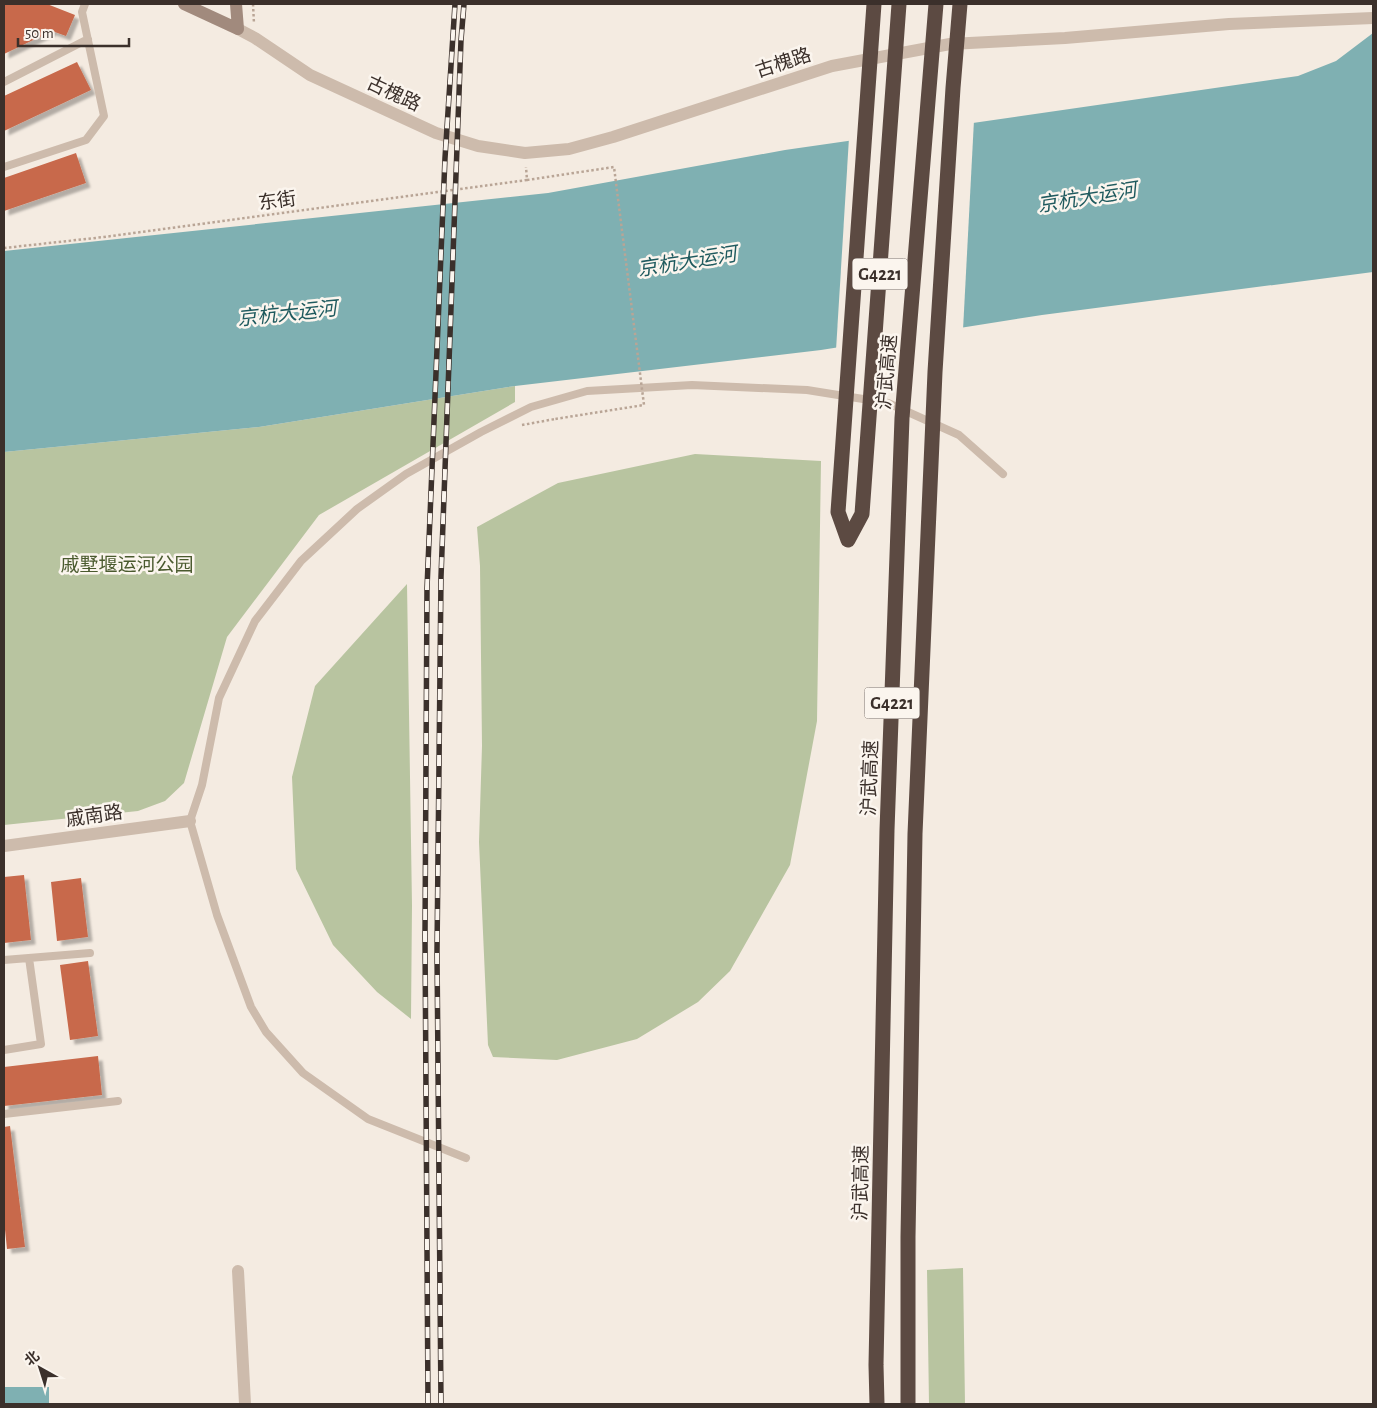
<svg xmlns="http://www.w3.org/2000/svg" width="1377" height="1408" font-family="'Alegreya Sans','Noto Sans SC',sans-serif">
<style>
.green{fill:#b8c4a0}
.water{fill:#7fb0b2}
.pier{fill:#f4ebe1}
.building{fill:#c8694b;filter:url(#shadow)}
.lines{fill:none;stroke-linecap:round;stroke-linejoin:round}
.path{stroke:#b9a596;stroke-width:2.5;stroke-dasharray:2.5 2.5;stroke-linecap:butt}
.service{stroke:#cdbbac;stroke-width:8}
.minor{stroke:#cdbbac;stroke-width:12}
.tertiary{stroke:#cdbbac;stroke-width:12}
.secondary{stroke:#a18a7d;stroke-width:12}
.rail-casing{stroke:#3b302b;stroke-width:5.5}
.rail{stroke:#fbf5ee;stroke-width:4;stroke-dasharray:11;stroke-linecap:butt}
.path-bridge{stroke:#b9a596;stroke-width:2.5;stroke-dasharray:2.5 2.5;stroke-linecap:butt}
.motorway-bridge{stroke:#5c4a42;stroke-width:15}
.labels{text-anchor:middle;stroke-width:5;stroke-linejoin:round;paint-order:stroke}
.shield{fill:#fbf5ee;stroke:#756b66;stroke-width:1}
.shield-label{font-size:18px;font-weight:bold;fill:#3b302b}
.street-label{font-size:19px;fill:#3b302b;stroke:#fbf5ee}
.park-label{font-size:19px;fill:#4a5a2e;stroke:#fbf5ee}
.water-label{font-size:20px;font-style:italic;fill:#1f5a5e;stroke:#fbf5ee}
</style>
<defs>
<filter id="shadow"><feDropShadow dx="4.5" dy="4.5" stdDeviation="1" flood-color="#0004"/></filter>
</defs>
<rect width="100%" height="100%" fill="#f4ebe1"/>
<!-- green -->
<path class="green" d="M515 386V402L319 515 227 637 184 783 165 801 138 811 4 825V452L259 427Z
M695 454 821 461 817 721 790 865 730 971 698 1002 637 1039 557 1060 493 1057 488 1045 479 842 482 746 480 566 477 527 558 483Z
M407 584 412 905 411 1019 377 992 333 945 296 869 292 777 315 686Z
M963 1268 965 1404H929L927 1270Z"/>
<!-- water -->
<path class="water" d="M1373 33V272L1042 315 821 350 515 386 259 427 4 452V251L548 193 785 150 1298 76 1336 61Z
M4 1387H49V1404H4Z"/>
<!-- pier -->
<path class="pier" d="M974 120 963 330 836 350 849 138Z"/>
<!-- building -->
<path class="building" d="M4 4H47L75 15 66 36 52 31 4 54Z
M77 62 91 90 4 131V96Z
M76 153 86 183 4 211V178Z
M24 875 31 940 4 943V877Z
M81 878 88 937 57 941 51 882Z
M88 961 98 1036 70 1040 60 965Z
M98 1056 102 1095 4 1106V1067Z
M10 1126 25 1247 7 1249 4 1220V1127Z"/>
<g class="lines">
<!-- path -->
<path class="path" d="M253 4 254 24
M4 248 104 237 527 180 526 167
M522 425 555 419"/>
<!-- service -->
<path class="service" d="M4 82 88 39
M4 167 86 140 104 116 82 12 85 4
M4 960 90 953
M4 1050 41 1044 29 958
M4 1114 118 1101
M466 1158 368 1119 303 1073 266 1032 251 1007 217 915 190 821 202 785 219 698 255 621 301 561 357 509 406 474 481 432 531 407 587 391 692 385 807 390 888 403 959 435 1003 474"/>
<!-- minor -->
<path class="minor" d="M4 846 190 821
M238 1271 245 1404"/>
<!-- tertiary -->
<path class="tertiary" d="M238 29 255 38 310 75 436 133 478 146 525 153 569 149 613 137 832 66 950 44 1065 38 1229 24 1373 18"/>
<!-- secondary -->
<path class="secondary" d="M184 4 238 29 236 4"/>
<defs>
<path id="rail" d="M428 1404 425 936 427 588 445 158 455 4
M441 1404 437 952 441 577 461 40 464 4"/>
</defs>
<!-- rail casing -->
<use href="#rail" class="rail-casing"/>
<!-- rail -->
<use href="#rail" class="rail"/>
<!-- path-bridge -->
<path class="path-bridge" d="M527 180 614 167 644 405 555 419"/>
<!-- motorway-bridge -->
<path class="motorway-bridge" d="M848 540 862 514 899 4
M848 540 838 512 874 4
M877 1404 876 1365 887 830 902 418 936 4
M908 1404V1237L915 834 935 372 953 88 960 4"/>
</g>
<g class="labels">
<!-- shield labels -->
<g class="shield">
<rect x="852.5" y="258.5" width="55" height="31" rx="4"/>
<rect x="864.5" y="687.5" width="55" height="31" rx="4"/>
</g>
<g class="shield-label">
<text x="880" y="280">G4221</text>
<text x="892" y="709">G4221</text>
</g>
<!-- street labels -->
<g class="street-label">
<text transform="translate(783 62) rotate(-18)" y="7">古槐路</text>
<text transform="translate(394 93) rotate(25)" y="7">古槐路</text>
<text transform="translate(277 200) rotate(-8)" y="7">东街</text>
<text transform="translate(886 372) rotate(-85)" y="7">沪武高速</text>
<text transform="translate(869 778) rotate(-88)" y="7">沪武高速</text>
<text transform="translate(94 815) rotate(-8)" y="7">戚南路</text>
<text transform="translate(860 1183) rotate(-89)" y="7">沪武高速</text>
</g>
<!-- park labels -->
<g class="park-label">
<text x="127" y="571">戚墅堰运河公园</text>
</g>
<!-- water labels -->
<g class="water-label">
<text transform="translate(1087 197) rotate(-9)" y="7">京杭大运河</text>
<text transform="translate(687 261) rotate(-9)" y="7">京杭大运河</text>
<text transform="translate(287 313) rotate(-6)" y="7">京杭大运河</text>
</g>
</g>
<!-- border -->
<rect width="1377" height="1408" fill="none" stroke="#3b302b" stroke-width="10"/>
<!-- north arrow -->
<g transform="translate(40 1368) rotate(321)" stroke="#fbf5ee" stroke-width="4" paint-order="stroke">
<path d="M0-4L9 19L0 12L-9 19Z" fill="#3b302b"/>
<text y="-8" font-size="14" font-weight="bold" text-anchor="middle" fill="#3b302b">北</text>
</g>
<!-- scale -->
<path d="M18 38v8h111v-8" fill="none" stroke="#3b302b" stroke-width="2.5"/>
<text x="25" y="38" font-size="15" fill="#3b302b" stroke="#fbf5ee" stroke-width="4" paint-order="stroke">50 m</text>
</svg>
